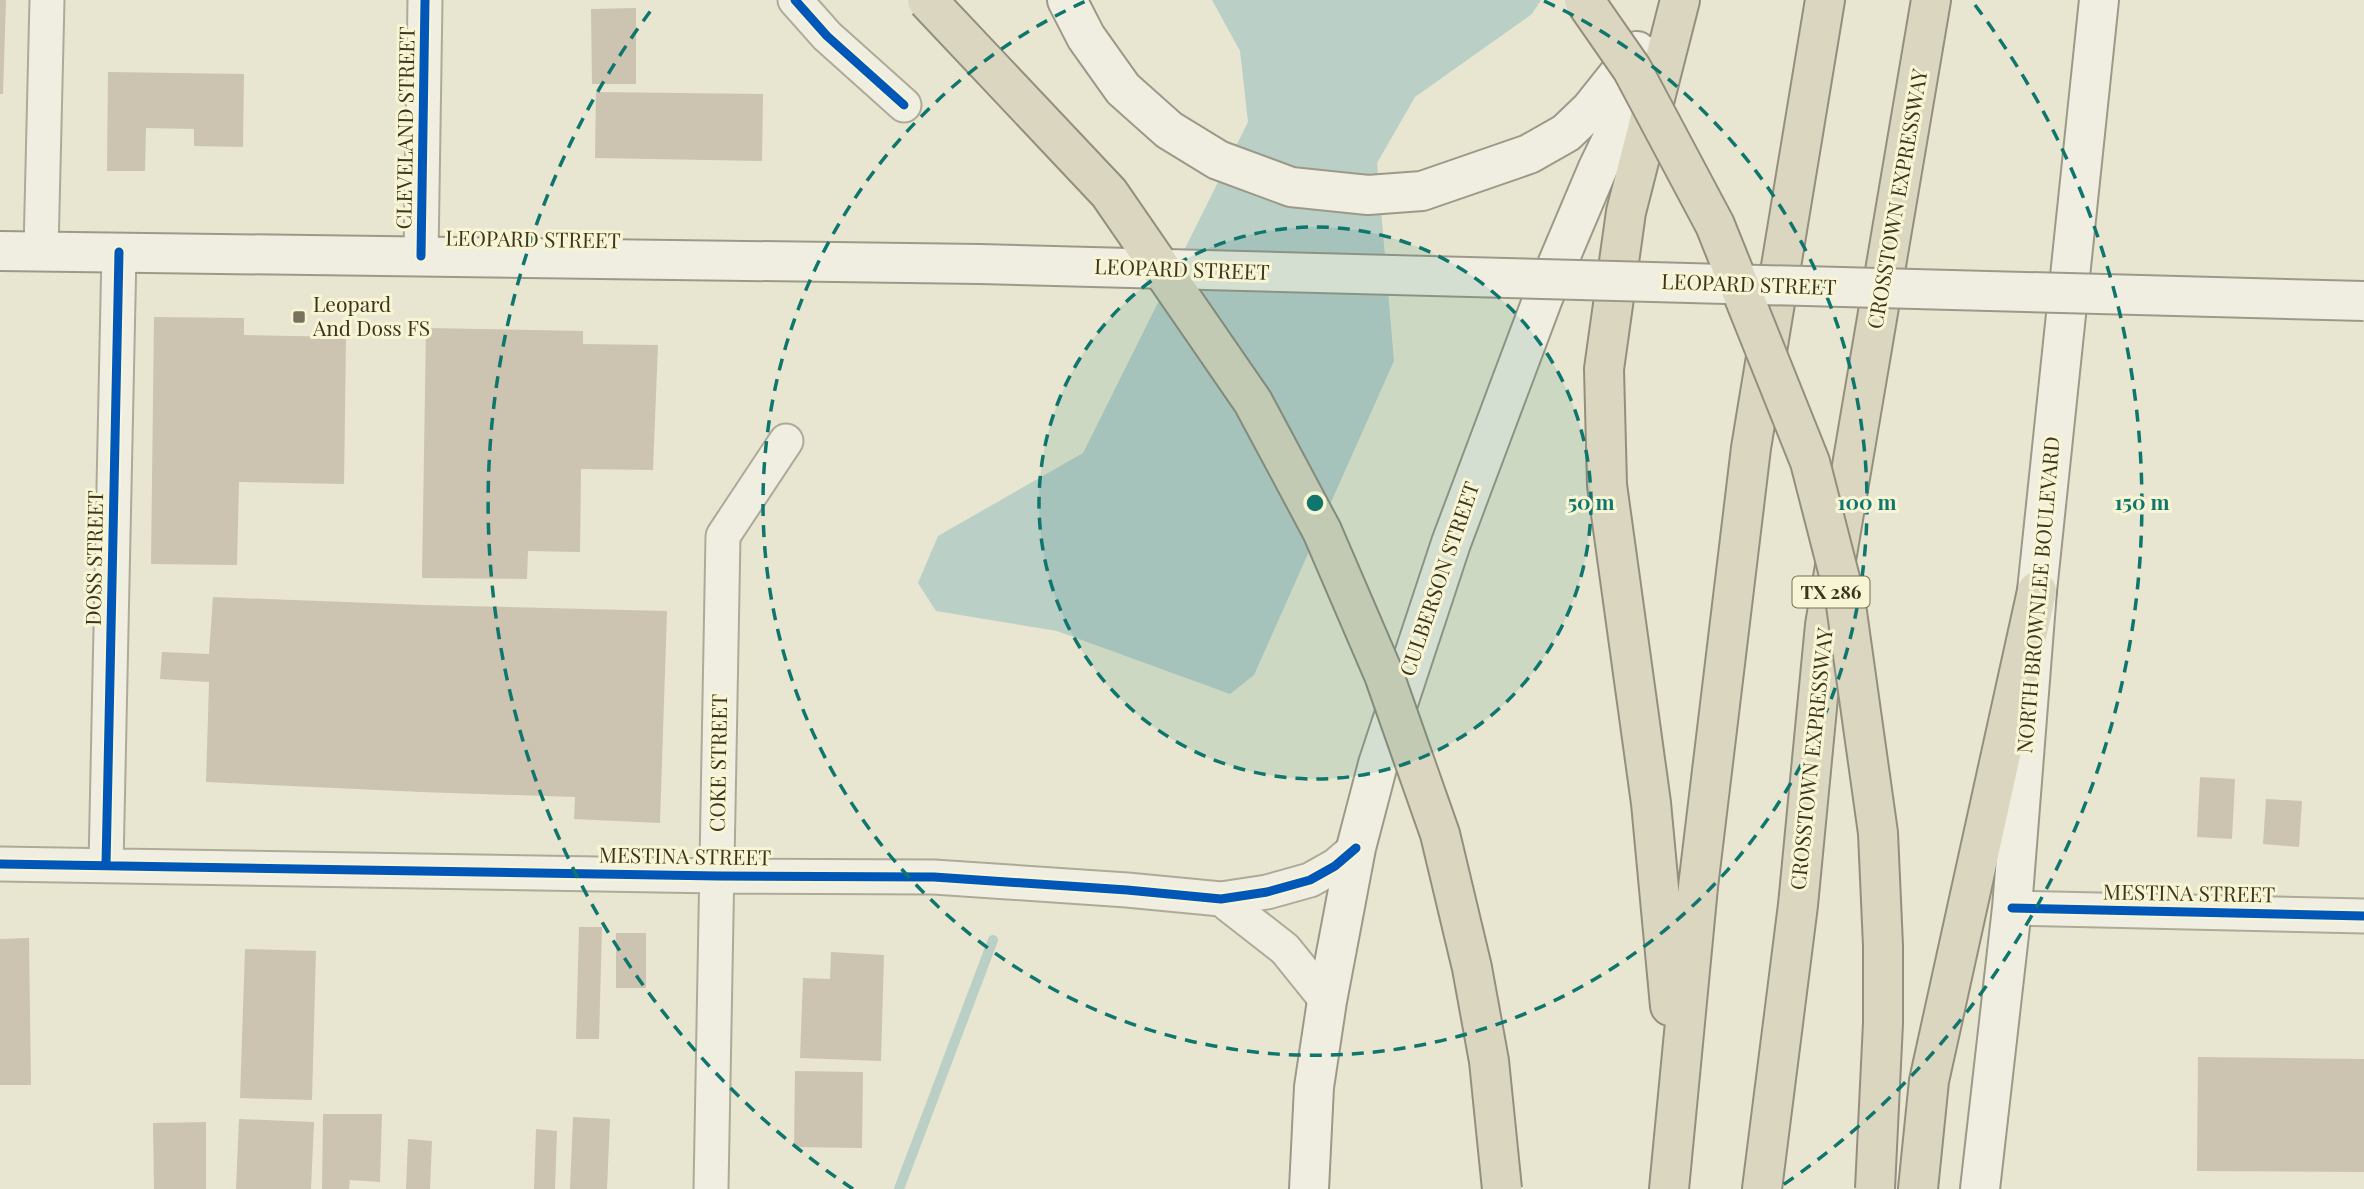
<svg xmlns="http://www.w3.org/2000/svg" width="2364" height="1189" font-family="'Playfair Display',serif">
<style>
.water{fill:#bacfc6}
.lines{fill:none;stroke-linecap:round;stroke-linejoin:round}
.stream{stroke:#bacfc6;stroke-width:10}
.building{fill:#ccc4b0}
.street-casing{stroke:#adaa98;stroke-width:37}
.secondary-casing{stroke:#9d9988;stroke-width:42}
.highway-casing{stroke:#938f7f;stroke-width:42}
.street{stroke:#efeee1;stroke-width:33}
.secondary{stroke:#efeee1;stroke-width:38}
.highway{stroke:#dbd6bf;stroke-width:38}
.secondary-bridge-casing{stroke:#9d9988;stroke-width:42;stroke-linecap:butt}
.highway-bridge-casing{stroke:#938f7f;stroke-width:42;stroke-linecap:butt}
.secondary-bridge{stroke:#efeee1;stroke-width:38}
.highway-bridge{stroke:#dbd6bf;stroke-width:38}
.cycleway-casing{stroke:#f8f5d5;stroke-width:13}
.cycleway{stroke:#0057b8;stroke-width:9}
.ring{fill:none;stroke:#0f766e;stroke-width:3.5;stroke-dasharray:12 9}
.poi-dot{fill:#79725c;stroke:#f8f5d5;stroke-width:2.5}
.labels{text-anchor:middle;stroke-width:6;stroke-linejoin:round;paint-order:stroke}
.shield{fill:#f8f5d5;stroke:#756e55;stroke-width:2}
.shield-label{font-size:19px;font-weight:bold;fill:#3d341e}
.street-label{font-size:21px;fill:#3d341e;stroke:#f8f5d5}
.poi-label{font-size:21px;fill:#3d341e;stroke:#f8f5d5;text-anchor:start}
.centre{fill:#0f766e;stroke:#f8f5d5;stroke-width:3.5}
.ring-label{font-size:21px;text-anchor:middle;font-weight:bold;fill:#0f766e;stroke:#f8f5d5;stroke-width:6;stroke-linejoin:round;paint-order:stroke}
</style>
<rect width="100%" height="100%" fill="#e8e6d0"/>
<!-- water -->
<path class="water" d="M1212 0H1541L1532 14 1415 97 1377 163 1394 361 1254 675 1230 694 1057 631 936 611 918 583 938 536 1083 453 1248 122 1240 51Z"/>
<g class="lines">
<!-- stream -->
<path class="stream" d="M899 1189 993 940"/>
</g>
<!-- building -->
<path class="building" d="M0 0H6L3 94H0Z
M636 8V84H592L591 9Z
M108 72 244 74 243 147 194 146V129L146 128 145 171H107Z
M596 92 763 94 762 161 595 158Z
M154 317 244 318V335L346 337 344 484 239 482 237 565 151 564Z
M426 328 583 331V344L658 345 653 470 581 469 580 552 528 551 527 579 422 578Z
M213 597 424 605 667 611 660 823 574 819 575 797 421 792 206 782 209 682 160 679 162 652 209 654Z
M2200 777 2235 779 2232 839 2197 837Z
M2266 799 2302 801 2299 847 2263 844Z
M579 927H602L599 1039H576Z
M616 933H646V988H616Z
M29 938 31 1085H0V939Z
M245 949 316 951 312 1100 240 1098Z
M831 952 884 955 881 1061 800 1058 803 978 830 979Z
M2198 1057 2364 1059V1172L2197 1171Z
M795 1071 863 1072 862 1148 794 1147Z
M323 1114H382L380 1182 350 1180 349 1189H322Z
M573 1117 610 1119 607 1189H570Z
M239 1119 314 1122 311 1189H236Z
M206 1122V1189H154L153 1123Z
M536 1129 557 1131 555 1189H534Z
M408 1139 432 1141 430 1189H406Z"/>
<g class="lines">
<defs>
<path id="street" d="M795 0 827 36 904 105
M41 251 47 0
M421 256 425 0
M0 864 718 876 934 877 1127 890 1221 899 1267 892 1310 880 1335 866 1356 848
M106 865 119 252
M1221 899 1285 949 1327 1001
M2012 908 2364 916
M711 1189 723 536 786 441"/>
<path id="secondary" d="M1067 0 1086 37 1123 89 1169 130 1218 160 1291 187 1368 195 1422 191 1529 154 1566 133 1590 110 1637 51
M0 251 980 264
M1309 1189 1314 1087 1327 1001 1356 848 1378 764 1451 543 1543 298 1598 168 1652 56
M1980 1189 2012 908 2037 591 2099 0"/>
<path id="highway" d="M1670 1006 1651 803 1607 485 1604 369 1626 212 1680 0
M1669 1189 1698 887 1751 448 1825 0
M1762 1189 1798 905 1825 625 1931 0
M1918 1189 1929 1081 2037 591"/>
</defs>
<!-- street casing -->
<use href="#street" class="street-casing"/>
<!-- secondary casing -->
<use href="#secondary" class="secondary-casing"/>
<!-- highway casing -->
<use href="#highway" class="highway-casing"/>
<!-- street -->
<use href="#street" class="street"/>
<!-- secondary -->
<use href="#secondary" class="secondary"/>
<!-- highway -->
<use href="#highway" class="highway"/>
<defs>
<path id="secondary-bridge" d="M980 264 2364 301"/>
<path id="highway-bridge" d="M927 0 1109 193 1253 402 1322 531 1384 675 1440 834 1472 968 1489 1061 1502 1189
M1584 0 1632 69 1715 225 1810 462 1845 598 1878 833 1883 946V1023L1875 1189"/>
</defs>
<!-- secondary-bridge casing -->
<use href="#secondary-bridge" class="secondary-bridge-casing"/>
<!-- highway-bridge casing -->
<use href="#highway-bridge" class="highway-bridge-casing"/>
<!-- secondary-bridge -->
<use href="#secondary-bridge" class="secondary-bridge"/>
<!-- highway-bridge -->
<use href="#highway-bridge" class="highway-bridge"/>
<defs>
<path id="cycleway" d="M795 0 827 36 904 105
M421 256 425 0
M0 864 718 876 934 877 1127 890 1221 899 1267 892 1310 880 1335 866 1356 848
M106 865 119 252
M2012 908 2364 916"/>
</defs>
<!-- cycleway casing -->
<use href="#cycleway" class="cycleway-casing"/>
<!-- cycleway -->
<use href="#cycleway" class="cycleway"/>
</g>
<!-- distance rings -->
<circle cx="1315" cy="503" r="276" fill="#0f766e" fill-opacity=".12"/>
<g class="ring">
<circle cx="1315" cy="503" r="276"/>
<path d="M1544 1A552 552 0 1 1 1086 1"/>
<path d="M853 1189A827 827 0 0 1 655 5M1975 5A827 827 0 0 1 1777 1189"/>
</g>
<!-- markers -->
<rect class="poi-dot" x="292" y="310" width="14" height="14" rx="3.5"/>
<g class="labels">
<!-- shield labels -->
<rect class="shield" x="1792.5" y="576.5" width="77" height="31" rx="5"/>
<g class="shield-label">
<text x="1831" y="599">TX 286</text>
</g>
<!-- street labels -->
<g class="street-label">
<text transform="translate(406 128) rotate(-89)" y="7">CLEVELAND STREET</text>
<text transform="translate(1898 199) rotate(-80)" y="7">CROSSTOWN EXPRESSWAY</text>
<text transform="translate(533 240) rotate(1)" y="7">LEOPARD STREET</text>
<text transform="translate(1182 270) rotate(2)" y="7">LEOPARD STREET</text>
<text transform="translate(1749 285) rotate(2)" y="7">LEOPARD STREET</text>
<text transform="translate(95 558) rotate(-89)" y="7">DOSS STREET</text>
<text transform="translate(1440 579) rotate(-71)" y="7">CULBERSON STREET</text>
<text transform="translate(2039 595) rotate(-85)" y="7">NORTH BROWNLEE BOULEVARD</text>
<text transform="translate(1812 759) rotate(-84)" y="7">CROSSTOWN EXPRESSWAY</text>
<text transform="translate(719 763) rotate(-89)" y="7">COKE STREET</text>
<text transform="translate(685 857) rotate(1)" y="7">MESTINA STREET</text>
<text transform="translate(2189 894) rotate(1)" y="7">MESTINA STREET</text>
</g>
<!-- poi labels -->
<g class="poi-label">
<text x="313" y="312">Leopard<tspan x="313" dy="24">And Doss FS</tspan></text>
</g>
</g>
<circle cx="1315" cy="503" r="10" class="centre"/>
<g class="ring-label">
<text x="1591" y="510">50 m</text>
<text x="1867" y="510">100 m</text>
<text x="2142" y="510">150 m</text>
</g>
</svg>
